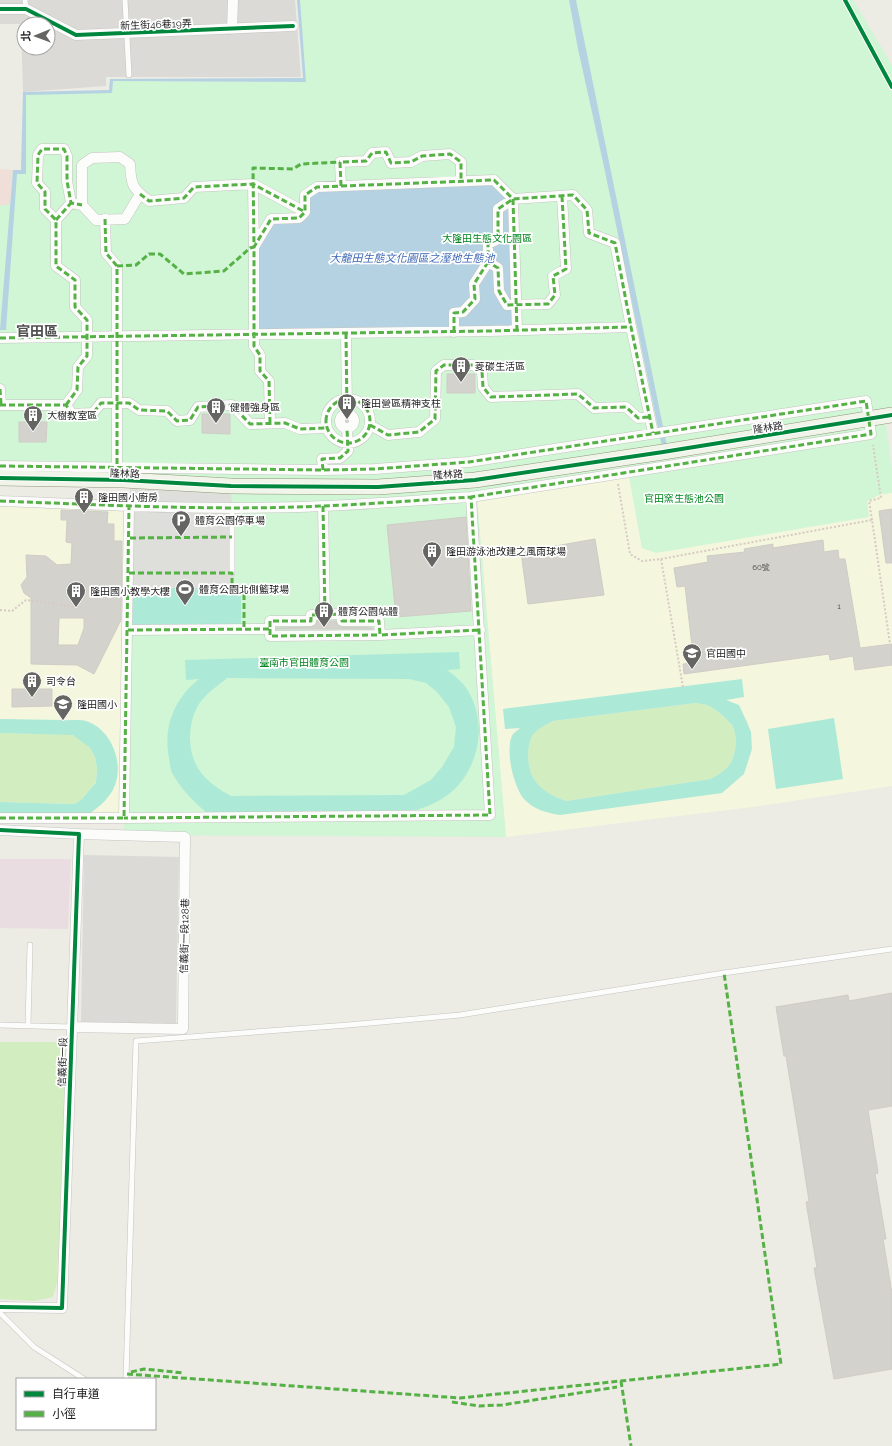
<svg xmlns="http://www.w3.org/2000/svg" width="892" height="1446" font-family="Raleway,'Noto Sans TC',sans-serif">
<style>
.residential{fill:#dbdad6;fill-rule:evenodd}
.commercial{fill:#efdfd8}
.industrial{fill:#eadde2}
.education{fill:#f4f6de}
.grass{fill:#d2edbf}
.park{fill:#d0f6d5}
.pitch{fill:#ace9d7;fill-rule:evenodd}
.parking{fill:#dededb}
.water{fill:#b5d2e3}
.building{fill:#d4d2cd;stroke:#cfccc5;fill-rule:evenodd}
.lines{fill:none;stroke-linecap:round;stroke-linejoin:round}
.lane-casing{stroke:#c4c4c1;stroke-width:6}
.street-casing{stroke:#c4c4c1;stroke-width:11}
.secondary-casing{stroke:#91967c;stroke-width:16}
.path{stroke:#d7cac4;stroke-width:2;stroke-dasharray:2 2;stroke-linecap:butt}
.lane{stroke:#fcfcfb;stroke-width:5}
.street{stroke:#fcfcfb;stroke-width:10}
.secondary{stroke:#f1f4e8;stroke-width:15}
.quiet{stroke:#55b145;stroke-width:3;stroke-dasharray:6 3;stroke-linecap:butt}
.cycleway-casing{stroke:#fff;stroke-width:6}
.cycleway{stroke:#00873e;stroke-width:4}
.labels{text-anchor:middle;stroke-width:3.5;stroke-linejoin:round;paint-order:stroke}
.number-label{font-size:8px;fill:#4c4b4a}
.street-label{font-size:10px;fill:#1d1d1d;stroke:#fff}
.park-label{font-size:10px;fill:#01851f;stroke:#fff}
.poi-label{font-size:10px;fill:#1d1d1d;stroke:#fff;text-anchor:start}
.water-label{font-size:11px;font-style:italic;fill:#4069b5;stroke:#fff}
.district-label{font-size:14px;font-weight:bold;fill:#505050;stroke:#fff}
</style>
<rect width="100%" height="100%" fill="#ecebe4"/>
<!-- residential -->
<path class="residential" d="M0 0H295L301 77H106V86L23 92 21 24H0ZM24 24H48V48H24Z
M84 855 179 857 176 1024 81 1022Z"/>
<!-- commercial -->
<path class="commercial" d="M0 169 13 170 10 205H0Z"/>
<!-- industrial -->
<path class="industrial" d="M0 859H71L68 929 0 928Z"/>
<!-- education -->
<path class="education" d="M629 476 642 548 869 516 867 501 881 494 892 493V786L753 807 506 837 477 500Z
M124 502V818H0V506Z"/>
<!-- grass -->
<path class="grass" d="M696 703C701 704 707 704 711 707 718 711 727 719 732 725 738 735 736 755 730 764 725 771 718 775 710 779L566 801C554 797 541 790 534 779 527 769 526 745 533 735 538 728 546 725 553 721Z
M0 733 73 734 90 748 95 757 97 769 96 781 82 799 75 804 0 802Z
M0 1042H67L57 1282 53 1297 34 1301 0 1299Z"/>
<!-- park -->
<path class="park" d="M300 0H853L892 65V414L885 416 892 470V493L881 494 867 501 869 517 656 553 642 548 629 476 477 500 506 837 124 835 130 485 0 479V205H10L13 170H21L23 92 112 93 113 81 306 82Z"/>
<!-- pitch -->
<path class="pitch" d="M129 588H241V624L128 625Z
M459 652 460 669 447 670C455 676 463 682 468 691 488 724 479 770 449 794 436 804 420 809 405 814L207 813C193 801 181 789 172 773 170 769 170 763 169 758 163 727 174 699 199 679L186 680 185 660ZM227 678 409 679 426 683 437 692 449 707 456 727 454 747 442 767 431 780 404 795 231 796C205 782 190 767 190 736 191 721 193 713 201 701 208 692 219 685 227 678Z
M742 679 744 697 726 700 739 705 746 720 751 732 752 749 744 774 722 793 560 815C548 813 535 810 526 801 514 791 504 748 513 734 515 732 518 730 520 728L505 729 503 709ZM696 703C701 704 707 704 711 707 718 711 727 719 732 725 738 735 736 755 730 764 725 771 718 775 710 779L566 801C554 797 541 790 534 779 527 769 526 745 533 735 538 728 546 725 553 721Z
M834 718 843 779 776 789 768 729Z
M0 719C21 719 41 720 62 720 69 721 79 719 86 721 111 729 124 762 115 785 111 797 99 807 89 814L0 815V802L75 804 82 799 96 782 97 769 95 757 90 748 73 735 0 733Z"/>
<!-- parking -->
<path class="parking" d="M130 485 231 486 234 588H129Z"/>
<!-- water -->
<path class="water" d="M297 0H300L306 82 113 81 112 93 26 95V174H17L6 330H0L13 170H21L23 92 109 90 110 79 303 78Z
M569 0H576L668 451 663 452 603 162 578 49Z
M494 180 513 199 517 330 254 334 250 248 271 219 299 218 305 195 317 187Z"/>
<!-- building -->
<path class="building" d="M447 374H475V393H447Z
M202 414H230V434L202 433Z
M342 417 347 419 352 417 354 419 353 423 352 424 346 422 342 424 341 421Z
M19 422H47L46 442H19Z
M892 509V563H886L879 511Z
M61 510 108 512 107 524H114V541H122L121 620 94 674 77 665 31 664V598L24 593 21 585 27 577 26 555 46 556 57 565 71 564 72 543 66 542 67 520H61ZM59 618H84V628L78 645H58Z
M466 517 471 611 396 617 387 525Z
M595 539 604 595 528 604 521 552Z
M823 540 824 552 838 550 839 559H845L860 648 892 644V665L855 670 853 656 830 660 829 654 684 674 683 664 694 663 685 586 677 587 674 568 708 562 707 556 745 552 744 549 773 544V548Z
M317 621H336L337 625 342 627 373 628V629H276V628L311 627 316 625Z
M12 689H52V706L12 707Z
M892 993V1106L868 1110 878 1173 875 1174 886 1239H883L892 1293V1369L834 1379 814 1268H817L806 1202 809 1201 799 1136 786 1056H784L776 1007 848 995 849 1001Z"/>
<g class="lines">
<defs>
<path id="lane" d="M25 0 26 9
M125 0 129 75
M232 573V507
M0 1025 71 1027
M28 1026 30 945
M0 1313 34 1347 84 1379
M126 1379 136 1041 348 1025 460 1015 724 973 892 949"/>
<path id="street" d="M0 9H26L76 35 293 26
M232 29 233 0
M253 184 254 247
M341 186 340 162 366 161 372 153 386 152 391 163 411 162 422 156 450 154 461 162V181
M140 194 125 219 96 220 82 205V165L92 158 120 157 130 164C131 185 132 188 149 201L184 198 194 187 253 184 305 212
M562 196 566 269 553 276 555 295 548 304 507 305 499 291 498 268 488 262V244L498 239V209L513 199 573 195 587 210 589 233 615 243 631 327
M105 219 106 253 117 266V468
M56 220 71 203
M454 332V313L463 312 475 299 474 284 488 262
M346 333 347 413
M0 338 488 331 631 327 653 433
M0 389 1 404
M326 421a22 22 0 1 1 44 0a22 22 0 1 1-44 0Z
M0 405H66L72 414 93 413 101 403H129L139 410 167 411 177 421 190 420 198 407 232 405 250 424 285 423 300 429 327 428
M66 405 77 390 78 367 87 356V320L75 307V280L56 266V220L45 209V192L37 183 38 155 42 149H64L67 156V181L71 203 82 205
M340 421a7 7 0 1 1 14 0a7 7 0 1 1-14 0Z
M270 423 269 381 260 371V355L254 346V247L271 219 299 218 305 212V195L317 187 494 180 513 199 517 330
M370 425 388 435 419 432 435 419 436 371 444 365H473L482 371 483 387 491 397 578 394 594 408 626 407 638 418 649 417
M0 466 323 470 375 469 469 462 866 401 871 434 471 497
M323 470 322 459 340 458 348 451 347 428
M0 501C107 505 216 511 323 506 372 504 421 500 471 497L490 815 124 818
M323 506 325 614
M270 629V636L380 635
M128 630 270 629V621H311V615L342 614V621H379L380 635 480 630
M0 818H124L129 506
M0 830 79 834 62 1308 0 1307
M71 1027 183 1029 185 837 79 834"/>
<path id="secondary" d="M0 478 123 480 231 486 378 487 475 480 663 452 892 415"/>
</defs>
<!-- lane casing -->
<use href="#lane" class="lane-casing"/>
<!-- street casing -->
<use href="#street" class="street-casing"/>
<!-- secondary casing -->
<use href="#secondary" class="secondary-casing"/>
<!-- path -->
<path class="path" d="M618 484 630 554 642 561 661 559 872 520 890 644
M872 520 869 501 881 498 873 445
M661 559 683 687
M0 610 12 611 26 600 76 607"/>
<!-- lane -->
<use href="#lane" class="lane"/>
<!-- street -->
<use href="#street" class="street"/>
<!-- secondary -->
<use href="#secondary" class="secondary"/>
<!-- quiet -->
<path class="quiet" d="M341 186 340 162 366 161 372 153 386 152 391 163 411 162 422 156 450 154 461 162V181
M140 194 149 201 184 198 194 187 253 184 305 212
M562 196 566 269 553 276 555 295 548 304 507 305 499 291 498 268 488 262V244L498 239V209L513 199 573 195 587 210 589 233 615 243 631 327
M105 219 106 253 117 266V468
M56 220 71 203
M117 266 136 265 149 254H160L184 274 224 271 250 248 254 247 253 168 293 169 301 164 340 162
M454 332V313L463 312 475 299 474 284 488 262
M346 333 347 413
M0 338 488 331 631 327 653 433
M0 389 1 404
M326 421a22 22 0 1 1 44 0a22 22 0 1 1-44 0Z
M0 405H66L72 414 93 413 101 403H129L139 410 167 411 177 421 190 420 198 407 232 405 250 424 285 423 300 429 327 428
M66 405 77 390 78 367 87 356V320L75 307V280L56 266V220L45 209V192L37 183 38 155 42 149H64L67 156V181L71 203 82 205
M270 423 269 381 260 371V355L254 346V247L271 219 299 218 305 212V195L317 187 494 180 513 199 517 330
M370 425 388 435 419 432 435 419 436 371 444 365H473L482 371 483 387 491 397 578 394 594 408 626 407 638 418 649 417
M0 466 323 470 375 469 469 462 866 401 871 434 471 497
M323 470 322 459 340 458 348 451 347 428
M0 501C107 505 216 511 323 506 372 504 421 500 471 497L490 815 124 818
M323 506 325 614
M130 538 232 537
M129 573H232V585L244 586V629
M270 629V636L380 635
M128 630 270 629V621H311V615L342 614V621H379L380 635 480 630
M0 818H124L129 506
M131 1372 144 1369 184 1373
M127 1374 460 1398 781 1364 724 973
M621 1381 631 1446
M452 1402 479 1406 502 1405 617 1387"/>
<defs>
<path id="cycleway" d="M845 0 892 87
M0 9H26L76 35 293 26
M0 478 123 480 231 486 378 487 475 480 663 452 892 415
M0 830 79 834 62 1308 0 1307"/>
</defs>
<!-- cycleway casing -->
<use href="#cycleway" class="cycleway-casing"/>
<!-- cycleway -->
<use href="#cycleway" class="cycleway"/>
</g>
<!-- icons -->
<defs>
<symbol id="building-pin" viewBox="-11 -11 22 30"><path d="M0 17L-7.5 6A9.5 9.5 0 1 1 7.5 6Z" fill="#656563" stroke="#fff"/><path d="M-4-6H4V6H1V3H-1V6H-4ZM-2.5-4.3h1.7v1.8h-1.7ZM.8-4.3h1.7v1.8H.8ZM-2.5-1h1.7V.8h-1.7ZM.8-1h1.7V.8H.8Z" fill="#fff"/></symbol>
<symbol id="parking-pin" viewBox="-11 -11 22 30"><path d="M0 17L-7.5 6A9.5 9.5 0 1 1 7.5 6Z" fill="#656563" stroke="#fff"/><path d="M-3.5-5.5H1a3.5 3.5 0 0 1 0 7H-1V5.5H-3.5ZM-1-3.4V-.6H.8a1.4 1.4 0 0 0 0-2.8Z" fill="#fff"/></symbol>
<symbol id="stadium-pin" viewBox="-11 -11 22 30"><path d="M0 17L-7.5 6A9.5 9.5 0 1 1 7.5 6Z" fill="#656563" stroke="#fff"/><path d="M0-5a6.5 5 0 1 0 0 10a6.5 5 0 1 0 0-10ZM-3.5-1.8h7v3.6h-7Z" fill="#fff"/></symbol>
<symbol id="school-pin" viewBox="-11 -11 22 30"><path d="M0 17L-7.5 6A9.5 9.5 0 1 1 7.5 6Z" fill="#656563" stroke="#fff"/><path d="M0-5L7-2L0 1L-7-2ZM-4 1L0 2.5L4 1V4Q0 6-4 4Z" fill="#fff"/></symbol>
</defs>
<g fill-rule="evenodd">
<use href="#building-pin" x="450" y="355" width="22" height="30"/>
<use href="#building-pin" x="336" y="392" width="22" height="30"/>
<use href="#building-pin" x="205" y="396" width="22" height="30"/>
<use href="#building-pin" x="22" y="404" width="22" height="30"/>
<use href="#building-pin" x="73" y="486" width="22" height="30"/>
<use href="#parking-pin" x="170" y="509" width="22" height="30"/>
<use href="#building-pin" x="421" y="540" width="22" height="30"/>
<use href="#stadium-pin" x="174" y="578" width="22" height="30"/>
<use href="#building-pin" x="65" y="580" width="22" height="30"/>
<use href="#building-pin" x="313" y="600" width="22" height="30"/>
<use href="#school-pin" x="681" y="642" width="22" height="30"/>
<use href="#building-pin" x="21" y="670" width="22" height="30"/>
<use href="#school-pin" x="52" y="693" width="22" height="30"/>
</g>
<g class="labels">
<!-- number labels -->
<g class="number-label">
<text x="761" y="570">60號</text>
<text x="839" y="609">1</text>
</g>
<!-- street labels -->
<g class="street-label">
<text transform="translate(156 24) rotate(-2)" y="4">新生街46巷19弄</text>
<text transform="translate(768 427) rotate(-9)" y="4">隆林路</text>
<text transform="translate(125 473) rotate(2)" y="4">隆林路</text>
<text transform="translate(448 474) rotate(-4)" y="4">隆林路</text>
<text transform="translate(184 936) rotate(-89)" y="4">信義街一段128巷</text>
<text transform="translate(62 1062) rotate(-88)" y="4">信義街一段</text>
</g>
<!-- park labels -->
<g class="park-label">
<text x="487" y="242">大隆田生態文化園區</text>
<text x="684" y="502">官田窯生態池公園</text>
<text x="304" y="666">臺南市官田體育公園</text>
</g>
<!-- poi labels -->
<g class="poi-label">
<text x="475" y="370">菱碳生活區</text>
<text x="361" y="407">隆田營區精神支柱</text>
<text x="230" y="411">健體強身區</text>
<text x="47" y="419">大樹教室區</text>
<text x="98" y="501">隆田國小廚房</text>
<text x="195" y="524">體育公園停車場</text>
<text x="446" y="555">隆田游泳池改建之風雨球場</text>
<text x="199" y="593">體育公園北側籃球場</text>
<text x="90" y="595">隆田國小教學大樓</text>
<text x="338" y="615">體育公園站體</text>
<text x="706" y="657">官田國中</text>
<text x="46" y="685">司令台</text>
<text x="77" y="708">隆田國小</text>
</g>
<!-- water labels -->
<g class="water-label">
<text x="412" y="262">大龍田生態文化園區之溼地生態池</text>
</g>
<!-- district labels -->
<g class="district-label">
<text x="37" y="336">官田區</text>
</g>
</g>
<!-- legend -->
<rect x="16" y="1378" width="140" height="52" fill="#ffffff" stroke="#a5a5a5"/>
<rect x="24" y="1391" width="20" height="6" fill="#00873e" stroke="#a5a5a5"/>
<text x="52" y="1398" font-size="12" fill="#1d1d1d">自行車道</text>
<rect x="24" y="1411" width="20" height="6" fill="#55b145" stroke="#a5a5a5"/>
<text x="52" y="1418" font-size="12" fill="#1d1d1d">小徑</text>
<!-- north arrow -->
<g transform="translate(36 36) rotate(269)"><circle r="19" fill="#ffffff" stroke="#a5a5a5"/>
<path d="M0-3L7 15L0 10L-7 15Z" fill="#656563"/>
<text y="-6" font-size="11" font-weight="bold" text-anchor="middle" fill="#1d1d1d">北</text>
</g>
</svg>
